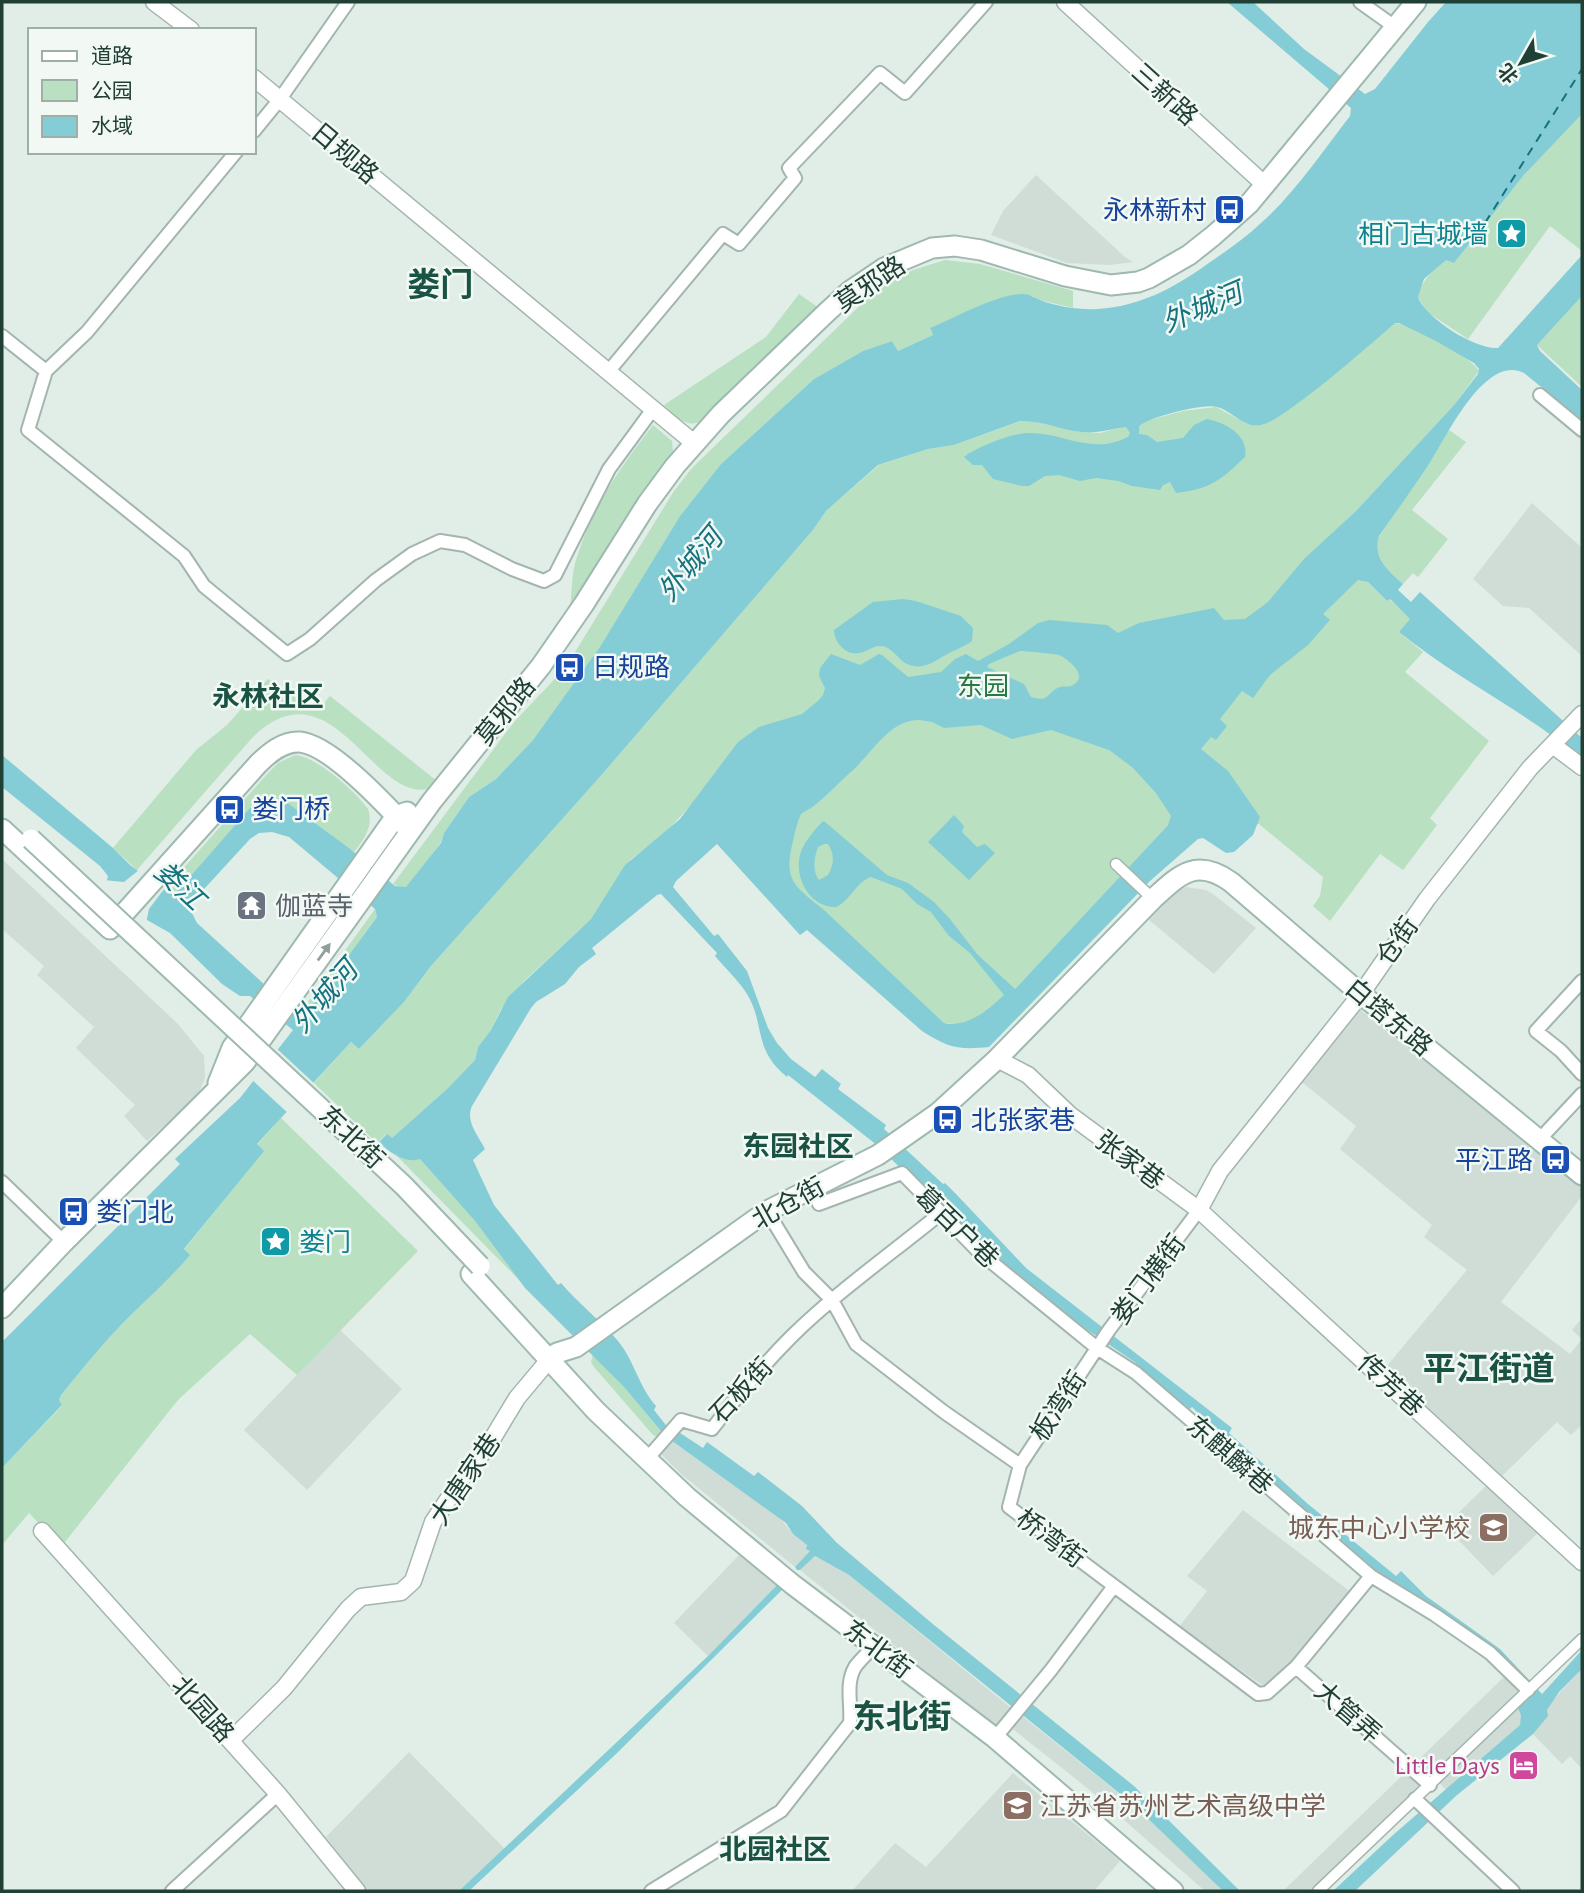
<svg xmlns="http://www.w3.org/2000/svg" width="1584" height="1893" font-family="'Alegreya Sans','Noto Sans SC',sans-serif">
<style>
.built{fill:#cfddd6}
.green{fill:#b8e0c1}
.water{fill:#85cdd6;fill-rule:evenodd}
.pier{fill:#e1ede7}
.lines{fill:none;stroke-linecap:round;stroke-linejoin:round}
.ferry{stroke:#15727f;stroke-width:2;stroke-dasharray:9 7;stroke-linecap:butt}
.pedestrian-casing{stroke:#a3b5ae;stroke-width:13}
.minor-casing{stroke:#a3b5ae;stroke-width:16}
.tertiary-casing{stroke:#a3b5ae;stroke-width:19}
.secondary-casing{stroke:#9eb9af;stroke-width:23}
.pedestrian{stroke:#fff;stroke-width:10}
.minor{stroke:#fff;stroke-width:12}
.tertiary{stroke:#fff;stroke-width:16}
.secondary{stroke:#fff;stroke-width:19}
.secondary-bridge-casing{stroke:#9eb9af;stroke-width:23;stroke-linecap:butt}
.secondary-bridge{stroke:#fff;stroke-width:19}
.oneway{fill:#909f9a}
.labels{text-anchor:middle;stroke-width:5;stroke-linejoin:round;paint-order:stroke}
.street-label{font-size:26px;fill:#203f35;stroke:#f2f9f5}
.transit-label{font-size:26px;fill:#164399;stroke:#f2f9f5;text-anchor:start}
.culture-label{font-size:26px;fill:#0d838f;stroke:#f2f9f5;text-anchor:end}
.park-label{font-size:26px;fill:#277943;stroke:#f2f9f5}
.worship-label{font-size:26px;fill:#5b616d;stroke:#f2f9f5;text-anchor:start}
.education-label{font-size:26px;fill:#785e54;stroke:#f2f9f5;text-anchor:end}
.hotel-label{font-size:26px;fill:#b23c85;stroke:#f2f9f5;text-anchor:end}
.water-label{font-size:28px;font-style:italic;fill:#15727f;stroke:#f2f9f5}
.neighbourhood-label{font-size:28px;font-weight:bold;fill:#1a5343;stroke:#f2f9f5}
.district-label{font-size:33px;font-weight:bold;fill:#1a5343;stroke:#f2f9f5}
</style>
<rect width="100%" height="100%" fill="#e1ede7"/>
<!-- built -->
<path class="built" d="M1036 175 1125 257 1133 262 1109 265 1067 263 991 235 1003 211Z
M1532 503 1582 548V656L1529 608 1503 606 1473 579Z
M2 859 178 1024 204 1056 205 1078 198 1095 147 1141 124 1116 135 1105 76 1048 94 1027 37 975 44 966 2 929Z
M1186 887 1206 890 1213 894 1256 928 1214 974 1149 920 1176 892Z
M1353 1004 1582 1187V1196L1501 1302 1570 1354 1582 1339 1572 1330 1582 1318V1425L1571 1435 1557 1422 1502 1476 1381 1373 1467 1270 1424 1237 1432 1225 1340 1149 1356 1126 1297 1078Z
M340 1330 402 1389 307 1490 244 1430Z
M667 1438 779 1517 793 1534 807 1545 810 1552 795 1567 680 1473 657 1450Z
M1490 1482 1541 1530 1493 1576 1445 1526Z
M1243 1510 1352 1593 1296 1662 1265 1687 1179 1627 1207 1591 1187 1576Z
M739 1555 778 1585 708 1656 674 1623Z
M815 1556 849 1575 1011 1708 995 1726 800 1570Z
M1582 1669V1769L1570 1756 1562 1764 1533 1734 1551 1702Z
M1507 1674 1525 1690 1309 1891H1283Z
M1517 1706 1522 1715 1520 1725 1446 1790 1438 1781Z
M1022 1716 1122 1796 1112 1808 1013 1729Z
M409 1752 505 1849 459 1891H368L326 1837Z
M1013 1773 1120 1861 1094 1891H852L895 1843 926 1867Z
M1135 1806 1199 1867 1223 1891H1205L1124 1820Z"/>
<!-- green -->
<path class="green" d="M1582 114V251L1550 226 1468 339 1427 312 1418 297C1422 279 1433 271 1446 259L1454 263 1524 175Z
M945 260 980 264 1073 291V308L1040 300 1032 296 930 329 933 335 898 351 892 341 863 351 814 379 721 464 680 516 601 647 533 740 496 779 469 797 444 833 441 842 411 884 403 888 393 884 514 722 552 682 572 657 674 491 692 468 874 292 913 270Z
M799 294 819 308 702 421C686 429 676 416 664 405L766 337Z
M1582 296V387L1537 345Z
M1395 323C1411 324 1472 357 1479 371L1454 405 1356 511 1332 534 1368 582 1387 601 1389 599 1411 619 1399 632 1423 652 1405 672 1489 741 1430 818 1437 825 1403 870 1380 854 1330 921 1313 906 1320 896 1323 877 1259 824 1168 825 1015 989 974 1019 958 1024 944 1023 819 906 691 805 664 834 631 859 591 919 525 980 501 1009 491 1030 478 1047 475 1060 447 1089 392 1138 386 1134 377 1143 314 1083 351 1042 359 1049 404 1002 431 966 598 779 813 530 826 511 879 465 928 449 954 445 1021 421H1032L1080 432 1100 433 1183 411 1216 407 1247 424 1263 425 1358 355Z
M653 425 672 441 673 451 570 611C572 594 571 573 577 557 593 505 621 467 653 425Z
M1449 430 1466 442 1412 510 1448 539 1418 577 1413 573 1403 584C1389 571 1376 561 1377 540Z
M268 679 317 711 330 696 437 781 428 789C372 801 331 660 252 738L137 870 113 848 196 750 227 725Z
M295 755C317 757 355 791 368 809 374 826 364 839 354 852L285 801 177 891 172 893 164 890 269 772 278 763Z
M375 909 377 917 307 1012 303 1016H298Z
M281 1118 418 1251 297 1375 250 1334 178 1400 61 1547 29 1513 2 1545V1468L62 1406 59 1400 61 1395C84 1367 107 1338 133 1313 153 1294 172 1276 189 1254L184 1250 263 1151 257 1145Z
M396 1155 410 1160 420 1159 475 1221 520 1281Z
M593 1355 624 1387 664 1435 659 1438 653 1435 594 1367 591 1362Z"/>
<!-- water -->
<path class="water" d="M1227 2H1253L1304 49 1365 94 1375 89 1428 22 1446 2H1582V114L1524 175 1454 263 1446 260 1424 279 1418 297C1425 318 1476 350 1498 348L1582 255V296L1537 345 1540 351 1582 390V420L1524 373C1485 353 1446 438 1429 464 1413 488 1396 512 1379 536 1372 558 1389 571 1403 584L1398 590 1411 602 1420 592 1582 738V759C1525 711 1457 679 1399 632L1410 619 1390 599 1387 601 1368 582 1358 580 1323 614 1330 620 1308 645 1270 675 1253 698 1242 691 1220 719 1227 726 1216 740 1211 737 1201 749 1228 771 1260 817 1253 835 1234 852 1226 853 1203 838 1198 839 1150 881 989 1047C959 1050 948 1048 922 1031L807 930 800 935 717 844 676 881 673 887 714 936 718 934 747 971 768 1028 777 1043 791 1059 815 1077 822 1069 841 1084 838 1089 886 1125 884 1129 943 1184 945 1183 956 1194 1026 1268 1232 1428 1229 1433 1308 1504 1396 1576 1401 1571 1426 1596 1500 1649 1542 1694 1582 1650V1669L1559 1692 1547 1710 1548 1716 1533 1734 1457 1795 1355 1891H1333L1393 1835 1520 1725 1521 1715 1517 1706 1531 1691C1413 1602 1296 1513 1192 1407L1190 1409 1134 1366 1136 1363 1061 1312 989 1255 878 1146 788 1075 787 1077C752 1048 766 1026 747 994 738 980 725 968 715 956L717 953 661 894 657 895 592 948 596 954 579 967 565 984 536 1002 531 1008 472 1106C465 1121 478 1135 485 1149L473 1160 494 1205 558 1285 561 1283C579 1304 600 1320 618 1341 634 1360 639 1387 656 1406L654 1410 669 1429 677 1431 703 1448 707 1442 754 1476 758 1472 802 1506 837 1543 934 1625 1134 1786 1240 1891H1223L1134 1805 849 1575 815 1556 800 1570H797L795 1567 810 1551 806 1549 807 1545 793 1534 786 1523 665 1436 624 1387 525 1288 475 1221 420 1159C405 1164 389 1152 379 1142L387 1134 392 1138 447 1089 475 1060 478 1047 491 1030 508 997 591 919 625 865 680 819 738 742 759 727 802 714 819 700 823 695 825 688 819 676 820 668 831 654 860 665 879 654 882 655 908 677 941 672 955 659 966 654 978 661 1009 644 1038 623 1049 620 1107 625 1118 633 1139 623 1214 608 1224 620 1245 619 1268 602 1304 559 1356 511 1454 405 1478 374 1479 369 1474 363 1434 340 1399 323H1395C1375 341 1281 423 1261 425 1242 428 1233 411 1217 407 1203 403 1150 417 1139 426V434L1147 435 1157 442 1183 438 1194 425 1207 419C1226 423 1249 435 1245 457 1220 481 1210 489 1176 493L1170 482 1163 485 1160 490 1132 486 1118 481 1096 478 1080 481 1059 475 1045 476 1029 486H1022L993 479 982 465H973L964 457C977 447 1014 432 1031 433 1068 434 1090 455 1128 437L1130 433 1126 427C1110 429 1097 434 1081 432 1061 430 1041 420 1020 421L954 445 928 449 878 465 826 511 813 530 598 779 431 966 404 1002 359 1049 351 1042 257 1144 264 1151 184 1249 190 1255C172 1276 153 1294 133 1313 107 1338 84 1367 61 1395L59 1400 62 1405 2 1468V1342L180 1164 175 1159 240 1098 293 1030 250 996H240L222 984 170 933 147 920 106 883 108 876 100 866 2 787V755L113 848 130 865 168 893H175L182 886 251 807C261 799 273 795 285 801L349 848 395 886 406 887 441 843 444 833 469 797 496 779 533 740 600 647 680 516 721 464 814 379 863 351 892 341 898 351 933 335 930 328C955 318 998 293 1025 294 1031 295 1035 298 1040 300 1058 307 1080 310 1098 309 1140 306 1172 289 1206 265 1225 252 1244 239 1261 223 1295 193 1322 152 1350 116L1351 108ZM1020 651C1025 651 1057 654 1059 655 1069 660 1091 677 1071 686 1067 687 1063 686 1060 687 1046 692 1051 703 1031 697L1024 684 987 667 989 664ZM920 720 932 722 944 728 981 725 1012 739 1051 730 1109 750 1132 767 1156 793 1171 816 1168 825 1015 989 977 954 950 919 934 902 908 883 887 875 824 821 821 823C813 832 803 843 800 855 794 878 810 908 836 907 851 900 856 882 871 877L902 889 917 904 931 912 949 936 970 953 1004 995C988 1010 967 1028 944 1023L823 909C794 886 783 880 793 841 795 832 797 822 801 814 806 810 811 809 815 805 828 795 839 782 852 771 872 753 890 719 920 720ZM272 832 289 837 375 909 377 917 307 1012 300 1017 197 923 191 911 194 900 250 839 259 833ZM824 844H828C835 855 834 864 828 875L819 880C812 870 814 858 818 847Z
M903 599 916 601 961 616 973 628 972 641C965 646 960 648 953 651 938 658 925 672 907 664 897 659 892 646 880 646 872 646 867 652 859 653 846 656 834 642 834 630L873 602Z
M954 815 964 826 962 832 977 847 985 844 995 853 969 880 928 842Z
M782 1580 787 1585 616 1754 469 1891H459L708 1656Z"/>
<!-- pier -->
<path class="pier" d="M139 870 164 889 149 909 146 923 102 883 103 880 124 882Z
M275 1047 316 1085 289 1114 251 1079Z"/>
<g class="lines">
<!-- ferry -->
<path class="ferry" d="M1485 223 1582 69"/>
<defs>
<path id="pedestrian" d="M1116 864 1153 899
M1318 1891 1582 1639"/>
<path id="minor" d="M1360 2 1395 27
M254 131 280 99 348 2
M2 336 46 371 87 332 236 152
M46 371 28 430 184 556 204 586 287 654 310 639 376 580 412 554 440 541 465 545 512 569 544 581 555 575 609 469 653 409
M608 372 723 234 739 244 795 178 789 168 880 73 905 93 986 2
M1540 395 1582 430
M1582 981 1536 1031 1561 1051 1582 1074
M1539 1140 1582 1094
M2 1182 64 1242
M812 1187 819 1204 902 1173 979 1252 1097 1348 1136 1373 1371 1576 1435 1615 1490 1653 1528 1690
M767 1211 804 1272 832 1300 856 1344 944 1412 1020 1465 1009 1507 1258 1694 1267 1693 1296 1667 1371 1576
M647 1459 681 1420 712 1429C737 1396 763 1365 792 1336 838 1291 891 1254 941 1213
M1020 1465 1109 1330 1199 1210
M1296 1667 1430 1785
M995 1738 1051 1670 1114 1586
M1415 1799 1513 1891
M172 1891 278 1794
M651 1891 781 1811 850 1723C852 1705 845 1684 855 1667 860 1660 868 1653 874 1646"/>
<path id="tertiary" d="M154 2 191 30
M1065 2 1265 185
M254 78 694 443
M1554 746 1582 767
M997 1059 1028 1075 1070 1115 1199 1210 1582 1562
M1199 1210 1220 1171 1361 994 1427 899 1530 768 1582 714
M42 1531 278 1794 357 1891
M231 1740 284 1688 348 1609 361 1597 401 1592 413 1581 433 1522 463 1477 488 1446 517 1398 548 1361 557 1353"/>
<path id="secondary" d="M2 829 110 929 258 764C269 753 283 741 300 742 331 745 389 808 410 831
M218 1083 232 1048 396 816 407 812
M471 1274 596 1411 687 1497 792 1584 995 1738 1173 1891
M2 1308 64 1242 245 1062 432 801 541 666 584 604 647 504 675 466 721 414 826 313 850 291 884 268 932 248 955 246 981 250 1065 276 1111 285 1138 282 1149 278 1189 255 1213 236 1249 204 1416 2
M557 1353 576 1347 767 1211 878 1155 938 1113 997 1059 1153 899C1179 875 1196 857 1231 882L1361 994 1582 1175"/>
</defs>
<!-- pedestrian casing -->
<use href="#pedestrian" class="pedestrian-casing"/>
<!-- minor casing -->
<use href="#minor" class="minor-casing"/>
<!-- tertiary casing -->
<use href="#tertiary" class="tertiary-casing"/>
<!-- secondary casing -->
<use href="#secondary" class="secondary-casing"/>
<!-- pedestrian -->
<use href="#pedestrian" class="pedestrian"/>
<!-- minor -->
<use href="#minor" class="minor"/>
<!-- tertiary -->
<use href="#tertiary" class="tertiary"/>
<!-- secondary -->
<use href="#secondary" class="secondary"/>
<defs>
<path id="secondary-bridge" d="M31 839 404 1186 480 1266"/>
</defs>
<!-- secondary-bridge casing -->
<use href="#secondary-bridge" class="secondary-bridge-casing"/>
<!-- secondary-bridge -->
<use href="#secondary-bridge" class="secondary-bridge"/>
</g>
<!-- one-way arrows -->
<defs><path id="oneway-solid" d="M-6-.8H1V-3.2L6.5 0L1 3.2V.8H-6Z" transform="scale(1.75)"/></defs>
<use class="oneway" href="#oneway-solid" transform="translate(324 952) rotate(-54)"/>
<!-- icons -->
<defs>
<symbol id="bus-square" viewBox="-11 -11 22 22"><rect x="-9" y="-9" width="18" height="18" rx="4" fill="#1a4fb4" stroke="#f2f9f5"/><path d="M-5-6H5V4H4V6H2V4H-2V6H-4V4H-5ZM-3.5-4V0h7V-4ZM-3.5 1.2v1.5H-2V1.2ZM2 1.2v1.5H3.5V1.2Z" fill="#fff"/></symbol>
<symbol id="sight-square" viewBox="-11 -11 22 22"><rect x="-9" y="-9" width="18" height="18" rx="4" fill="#0f9aa8" stroke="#f2f9f5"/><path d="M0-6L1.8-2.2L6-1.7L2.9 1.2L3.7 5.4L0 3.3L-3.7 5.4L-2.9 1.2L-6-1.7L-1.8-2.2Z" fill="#fff"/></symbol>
<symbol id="temple-square" viewBox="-11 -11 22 22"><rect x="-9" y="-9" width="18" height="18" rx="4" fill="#6b7280" stroke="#f2f9f5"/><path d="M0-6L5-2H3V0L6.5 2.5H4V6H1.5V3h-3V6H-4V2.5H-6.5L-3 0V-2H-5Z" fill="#fff"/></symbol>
<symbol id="school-square" viewBox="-11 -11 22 22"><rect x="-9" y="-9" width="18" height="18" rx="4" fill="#8d6e63" stroke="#f2f9f5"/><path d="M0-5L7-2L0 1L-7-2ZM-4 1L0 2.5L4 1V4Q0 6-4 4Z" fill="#fff"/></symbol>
<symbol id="hotel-square" viewBox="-11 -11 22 22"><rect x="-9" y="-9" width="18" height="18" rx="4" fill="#d1479c" stroke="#f2f9f5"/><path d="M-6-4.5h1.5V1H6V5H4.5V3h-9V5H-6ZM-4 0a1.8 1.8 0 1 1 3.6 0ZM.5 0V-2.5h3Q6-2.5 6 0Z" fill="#fff"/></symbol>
</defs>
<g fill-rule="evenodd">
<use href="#bus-square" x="1212" y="192" width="35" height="35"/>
<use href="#sight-square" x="1494" y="216" width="35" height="35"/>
<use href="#bus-square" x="552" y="650" width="35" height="35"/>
<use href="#bus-square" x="212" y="792" width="35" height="35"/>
<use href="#temple-square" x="234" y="888" width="35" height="35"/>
<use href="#bus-square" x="930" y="1102" width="35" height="35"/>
<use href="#bus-square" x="1538" y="1142" width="35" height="35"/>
<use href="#bus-square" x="56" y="1194" width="35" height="35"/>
<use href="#sight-square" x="258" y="1224" width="35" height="35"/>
<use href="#school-square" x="1476" y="1510" width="35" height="35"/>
<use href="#hotel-square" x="1506" y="1748" width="35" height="35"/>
<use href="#school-square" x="1000" y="1788" width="35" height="35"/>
</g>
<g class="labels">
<!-- street labels -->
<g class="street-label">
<text transform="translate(1165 94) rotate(42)" y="9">三新路</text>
<text transform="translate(345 153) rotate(40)" y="9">日规路</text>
<text transform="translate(870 284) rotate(-34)" y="9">莫邪路</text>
<text transform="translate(505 711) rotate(-51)" y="9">莫邪路</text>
<text transform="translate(1397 941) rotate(-55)" y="9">仓街</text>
<text transform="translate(1389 1017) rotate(40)" y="9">白塔东路</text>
<text transform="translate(352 1137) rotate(43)" y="9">东北街</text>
<text transform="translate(1130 1160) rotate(37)" y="9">张家巷</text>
<text transform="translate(788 1203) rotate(-29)" y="9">北仓街</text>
<text transform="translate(957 1227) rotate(44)" y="9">葛百户巷</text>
<text transform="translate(1148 1279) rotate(-53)" y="9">娄门横街</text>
<text transform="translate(1391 1385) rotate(42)" y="9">传芳巷</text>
<text transform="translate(741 1390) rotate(-47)" y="9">石板街</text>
<text transform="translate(1058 1406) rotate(-56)" y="9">板湾街</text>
<text transform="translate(1230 1455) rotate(41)" y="9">东麒麟巷</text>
<text transform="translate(465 1479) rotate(-56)" y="9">大唐家巷</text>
<text transform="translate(1051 1538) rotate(37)" y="9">桥湾街</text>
<text transform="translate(878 1649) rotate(37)" y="9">东北街</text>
<text transform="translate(203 1709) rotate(48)" y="9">北园路</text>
<text transform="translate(1348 1712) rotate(41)" y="9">大管弄</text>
</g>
<!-- transit labels -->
<g class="transit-label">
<text x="1207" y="219" text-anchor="end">永林新村</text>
<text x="592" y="676">日规路</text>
<text x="252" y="818">娄门桥</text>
<text x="971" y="1129">北张家巷</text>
<text x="1533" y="1169" text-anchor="end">平江路</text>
<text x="96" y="1221">娄门北</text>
</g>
<!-- culture labels -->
<g class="culture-label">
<text x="1488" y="243">相门古城墙</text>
<text x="299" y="1251" text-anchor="start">娄门</text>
</g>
<!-- park labels -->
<g class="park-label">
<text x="983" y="695">东园</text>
</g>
<!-- worship labels -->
<g class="worship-label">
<text x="275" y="915">伽蓝寺</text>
</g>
<!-- education labels -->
<g class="education-label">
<text x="1470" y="1537">城东中心小学校</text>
<text x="1040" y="1815" text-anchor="start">江苏省苏州艺术高级中学</text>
</g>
<!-- hotel labels -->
<g class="hotel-label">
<text x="1500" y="1774">Little Days</text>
</g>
<!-- water labels -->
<g class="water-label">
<text transform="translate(1202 307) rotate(-23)" y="10">外城河</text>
<text transform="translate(690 564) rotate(-51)" y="10">外城河</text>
<text transform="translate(180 885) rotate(43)" y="10">娄江</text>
<text transform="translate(324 996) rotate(-49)" y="10">外城河</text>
</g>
<!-- neighbourhood labels -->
<g class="neighbourhood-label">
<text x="268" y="706">永林社区</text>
<text x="798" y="1156">东园社区</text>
<text x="775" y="1859">北园社区</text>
</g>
<!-- district labels -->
<g class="district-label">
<text x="440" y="296">娄门</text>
<text x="1489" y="1380">平江街道</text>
<text x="902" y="1728">东北街</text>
</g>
</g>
<!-- border -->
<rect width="1584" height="1893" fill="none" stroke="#203f35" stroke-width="7"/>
<!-- legend -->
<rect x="28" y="28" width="228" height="126" fill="#f2f9f5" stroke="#9eafa8" stroke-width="2"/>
<rect x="42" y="51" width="35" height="10" fill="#ffffff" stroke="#9eafa8" stroke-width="2"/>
<text x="91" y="63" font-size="21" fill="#203f35">道路</text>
<rect x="42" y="80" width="35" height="21" fill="#b8e0c1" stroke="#9eafa8" stroke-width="2"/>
<text x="91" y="98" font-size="21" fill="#203f35">公园</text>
<rect x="42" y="116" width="35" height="21" fill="#85cdd6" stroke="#9eafa8" stroke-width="2"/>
<text x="91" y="133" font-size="21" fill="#203f35">水域</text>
<!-- north arrow -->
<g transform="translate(1521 63) rotate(231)" stroke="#f2f9f5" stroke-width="5" paint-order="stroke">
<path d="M0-5L12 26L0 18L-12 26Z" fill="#203f35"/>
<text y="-10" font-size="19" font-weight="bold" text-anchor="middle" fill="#203f35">北</text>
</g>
</svg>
